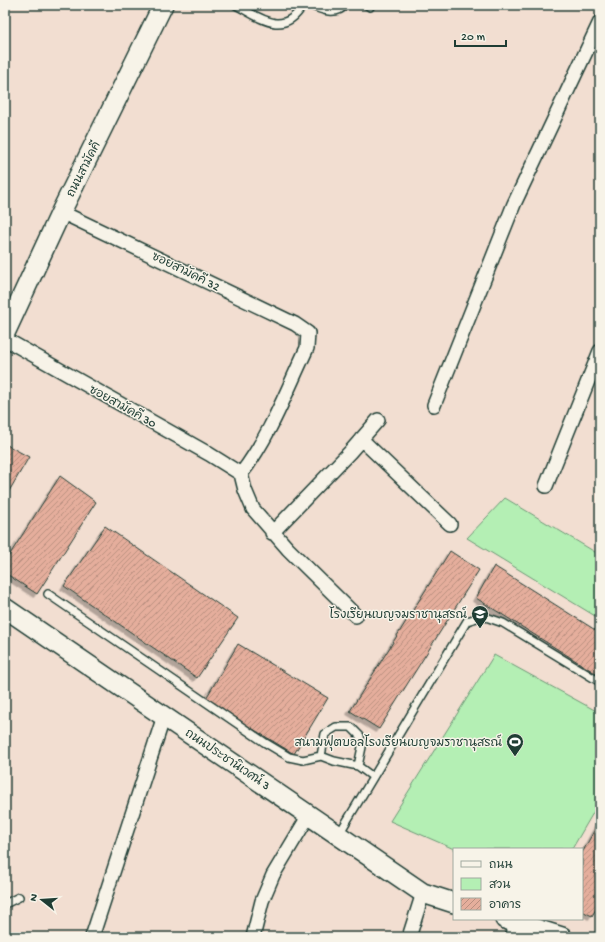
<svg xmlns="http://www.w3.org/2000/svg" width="605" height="942" font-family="'Gochi Hand','Playpen Sans Thai',sans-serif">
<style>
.park{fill:#b4efb4;stroke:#6a9674}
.building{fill:url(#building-hatch);stroke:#1f3d34;filter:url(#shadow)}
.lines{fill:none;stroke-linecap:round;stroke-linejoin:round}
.lane-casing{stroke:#1f3d34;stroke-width:10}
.street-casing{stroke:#1f3d34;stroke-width:16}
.secondary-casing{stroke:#1f3d34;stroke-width:22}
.lane{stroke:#f7f3e8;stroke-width:7}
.street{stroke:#f7f3e8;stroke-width:13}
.secondary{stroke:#f7f3e8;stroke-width:19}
.labels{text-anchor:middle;stroke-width:3;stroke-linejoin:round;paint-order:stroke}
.street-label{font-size:12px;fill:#1f3d34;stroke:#f7f3e8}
.poi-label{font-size:12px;fill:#1f3d34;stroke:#f7f3e8;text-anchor:end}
</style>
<defs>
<pattern id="building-hatch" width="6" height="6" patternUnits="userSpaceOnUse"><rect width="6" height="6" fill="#e5ae9c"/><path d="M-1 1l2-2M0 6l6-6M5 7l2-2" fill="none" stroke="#b98f80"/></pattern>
<filter id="shadow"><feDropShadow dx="-3.5" dy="3.5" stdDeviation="0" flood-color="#0004"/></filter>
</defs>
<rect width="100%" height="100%" fill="#f2ded1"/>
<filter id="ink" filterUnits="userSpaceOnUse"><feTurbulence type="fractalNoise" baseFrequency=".025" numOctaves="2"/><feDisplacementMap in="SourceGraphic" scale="8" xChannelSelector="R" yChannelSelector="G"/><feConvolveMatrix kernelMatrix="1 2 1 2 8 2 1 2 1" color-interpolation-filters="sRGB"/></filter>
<g filter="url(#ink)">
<!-- park -->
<path class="park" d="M505 498 600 555V619L467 538Z
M494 655 600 713V801L572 849H454L390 821Z"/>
<!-- building -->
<path class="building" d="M5 444 29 457 5 498Z
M60 476 96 502 37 594 5 573V562Z
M105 526 238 618 197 678 64 586Z
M450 551 479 570 379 729 350 711Z
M494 566 600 633V676L476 598Z
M238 644 328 698 294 754 205 700Z
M600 820V902L592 916 582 911V853Z"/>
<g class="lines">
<defs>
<path id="lane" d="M236 5C260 18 284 38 303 5
M310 5C321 10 337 16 345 5
M367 5 370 7
M48 594 264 742 289 757 303 760 321 756 334 761 358 766 373 777
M321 756 325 734 336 727H351L360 736 362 747 358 766
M339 834 467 621 483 616 503 623 600 682
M5 904 19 897
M509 937 514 922"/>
<path id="street" d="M61 212 295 324 308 333 307 348C287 390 270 436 241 474
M5 339 209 454 241 474
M434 405 514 204 600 22
M361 439 450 524
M241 474 245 490 253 509 288 549 356 616
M546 486 600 351
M272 533 350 452 378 420
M92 937 164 716
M253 937 262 901 273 875 309 815
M409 937 423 893"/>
<path id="secondary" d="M5 333 61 212 163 5
M5 608 423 893 454 903
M505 919 562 937"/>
</defs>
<!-- lane casing -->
<use href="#lane" class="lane-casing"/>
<!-- street casing -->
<use href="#street" class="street-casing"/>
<!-- secondary casing -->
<use href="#secondary" class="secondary-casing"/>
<!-- lane -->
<use href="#lane" class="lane"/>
<!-- street -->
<use href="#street" class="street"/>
<!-- secondary -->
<use href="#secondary" class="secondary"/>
</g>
</g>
<!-- icons -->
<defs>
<symbol id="school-pin" viewBox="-11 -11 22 30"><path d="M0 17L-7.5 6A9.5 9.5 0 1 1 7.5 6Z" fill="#1f3d34" stroke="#f7f3e8"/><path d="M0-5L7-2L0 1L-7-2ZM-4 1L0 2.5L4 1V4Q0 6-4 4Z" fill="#fff"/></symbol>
<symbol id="stadium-pin" viewBox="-11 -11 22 30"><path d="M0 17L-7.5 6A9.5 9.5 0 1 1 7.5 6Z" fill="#1f3d34" stroke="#f7f3e8"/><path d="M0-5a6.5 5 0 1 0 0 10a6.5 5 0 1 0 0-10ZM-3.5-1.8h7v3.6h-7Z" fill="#fff"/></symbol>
</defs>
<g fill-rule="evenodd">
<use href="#school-pin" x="470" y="604" width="20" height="27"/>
<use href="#stadium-pin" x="505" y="732" width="20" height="27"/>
</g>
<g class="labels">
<!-- street labels -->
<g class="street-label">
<text transform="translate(83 169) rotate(-63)" y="4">ถนนสามัคคี</text>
<text transform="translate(186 271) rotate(26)" y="4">ซอยสามัคคี 32</text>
<text transform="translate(123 406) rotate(29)" y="4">ซอยสามัคคี 30</text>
<text transform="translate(228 759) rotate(34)" y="4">ถนนประชานิเวศน์ 3</text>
</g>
<!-- poi labels -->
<g class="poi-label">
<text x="467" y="618">โรงเรียนเบญจมราชานุสรณ์</text>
<text x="502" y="746">สนามฟุตบอลโรงเรียนเบญจมราชานุสรณ์</text>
</g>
</g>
<!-- margin -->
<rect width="605" height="942" fill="none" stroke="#f7f3e8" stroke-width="20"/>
<rect x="10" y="10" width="585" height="922" fill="none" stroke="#1f3d34" stroke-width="1.5" filter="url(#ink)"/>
<!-- legend -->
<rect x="453" y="848" width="130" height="72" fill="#f7f3e8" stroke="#a1aaa0"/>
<rect x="461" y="861" width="20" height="6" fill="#f7f3e8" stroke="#a1aaa0"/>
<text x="489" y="868" font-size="12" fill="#1f3d34">ถนน</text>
<rect x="461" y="878" width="20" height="12" fill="#b4efb4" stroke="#a1aaa0"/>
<text x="489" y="888" font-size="12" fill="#1f3d34">สวน</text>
<rect x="461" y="898" width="20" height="12" fill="url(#building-hatch)" stroke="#a1aaa0"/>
<text x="489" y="908" font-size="12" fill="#1f3d34">อาคาร</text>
<!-- north arrow -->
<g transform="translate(42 900) rotate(287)" stroke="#f7f3e8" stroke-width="3" paint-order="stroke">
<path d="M0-3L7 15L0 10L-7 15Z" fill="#1f3d34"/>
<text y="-6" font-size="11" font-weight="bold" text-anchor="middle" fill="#1f3d34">N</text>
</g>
<!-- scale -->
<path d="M455 40v6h51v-6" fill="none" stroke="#1f3d34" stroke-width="2"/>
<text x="461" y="40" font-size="12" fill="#1f3d34" stroke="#f7f3e8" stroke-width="3" paint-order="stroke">20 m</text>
</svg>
